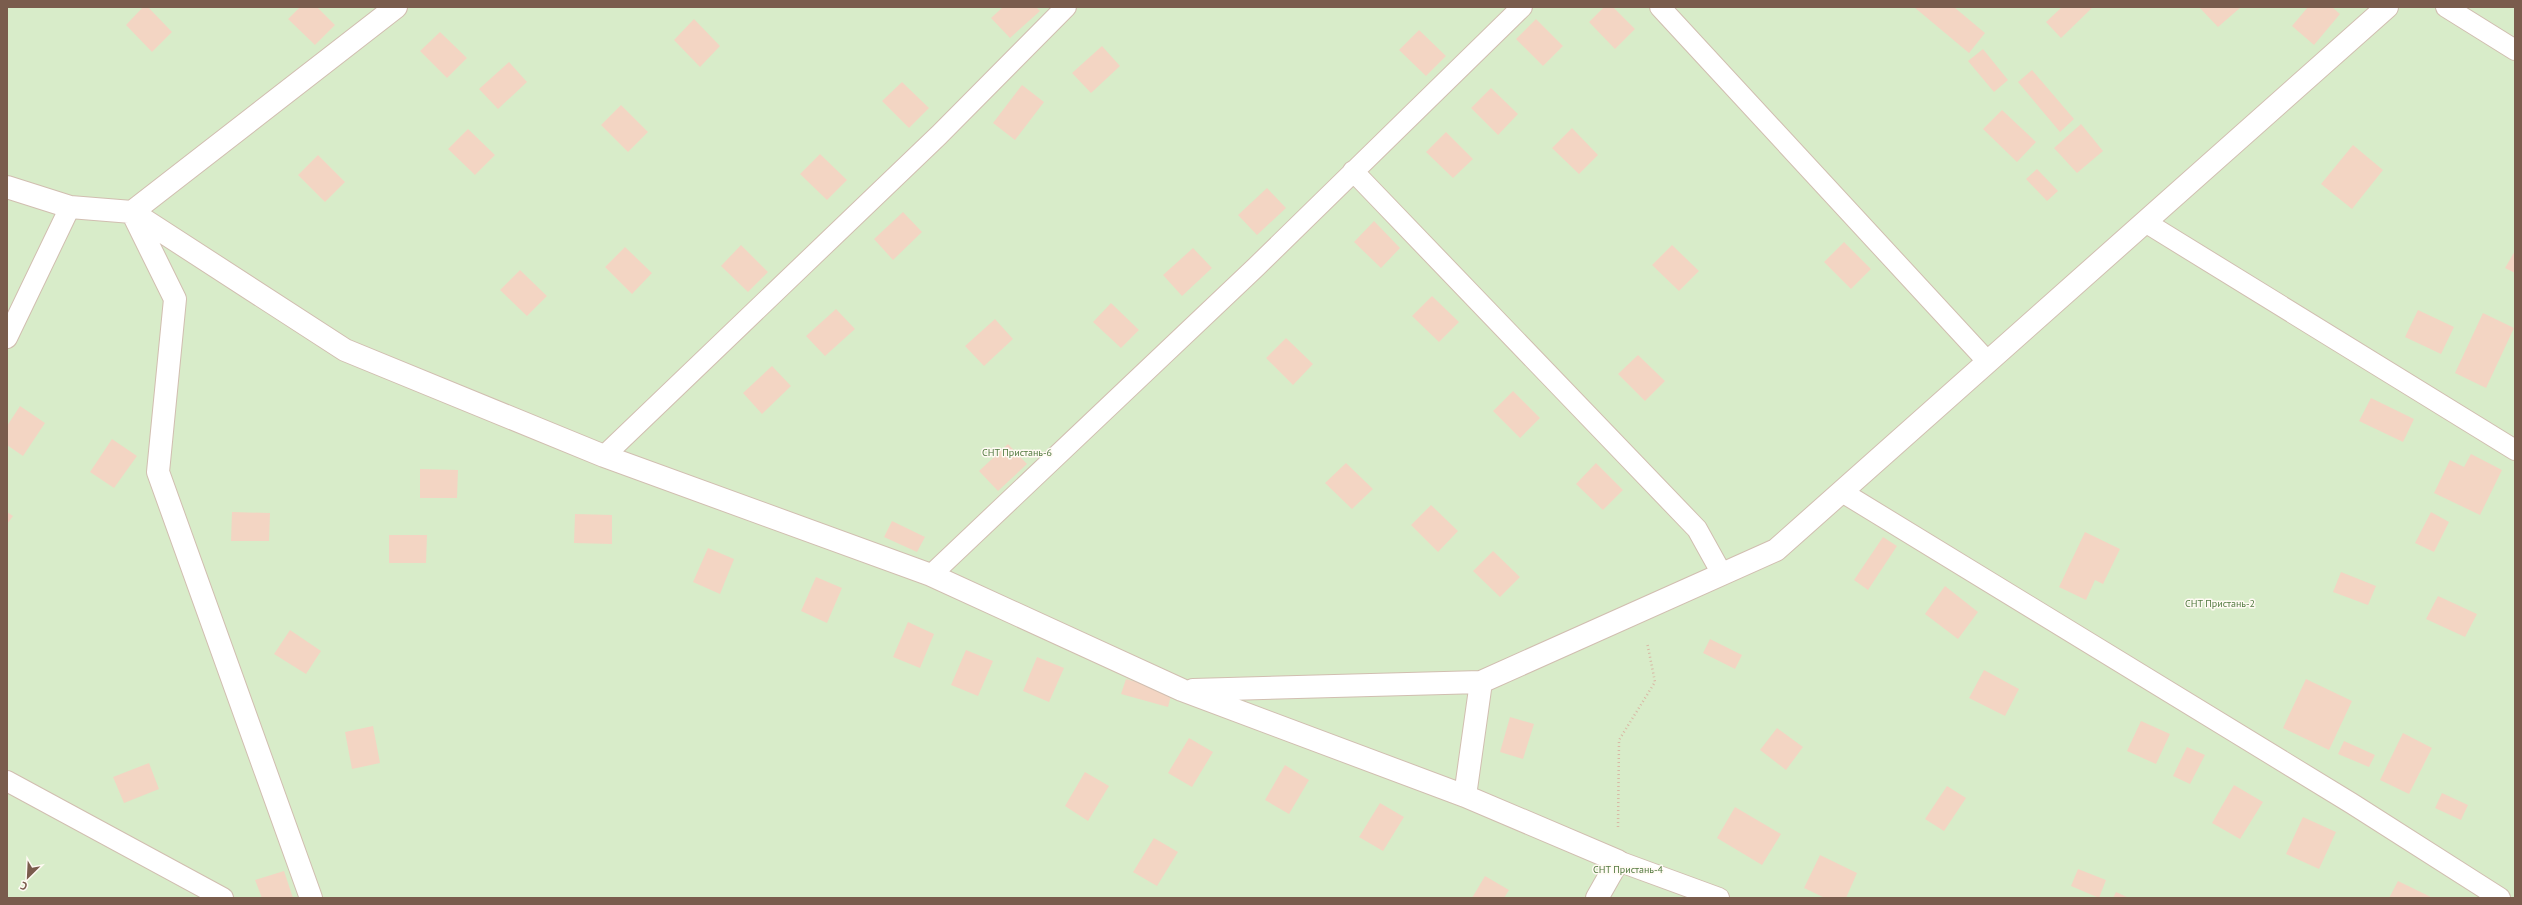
<svg xmlns="http://www.w3.org/2000/svg" width="2522" height="905" font-family="'PT Sans',sans-serif">
<style>
.green{fill:#d8ecc9}
.building{fill:#f3d5c3}
.lines{fill:none;stroke-linecap:round;stroke-linejoin:round}
.lane-casing{stroke:#d1beb0;stroke-width:22}
.street-casing{stroke:#d1beb0;stroke-width:24}
.path{stroke:#d9b8a5;stroke-width:2.5;stroke-dasharray:1 3;stroke-linecap:butt}
.lane{stroke:#fff;stroke-width:20}
.street{stroke:#fff;stroke-width:22}
.labels{text-anchor:middle;stroke-width:3;stroke-linejoin:round;paint-order:stroke}
.park-label{font-size:10px;fill:#537a41;stroke:#fffaf3}
</style>
<rect width="100%" height="100%" fill="#fdf6ec"/>
<!-- green -->
<path class="green" d="M7 7H2515V898H7Z"/>
<!-- building -->
<path class="building" d="M143 7H148L172 32 152 52 126 25Z
M300 7H317L335 25 315 45 288 19Z
M1003 7H1036L1040 11 1010 38 991 18Z
M1604 7H1613L1635 29 1615 49 1589 22Z
M1914 7H1954L1985 33 1969 53Z
M2062 7H2093L2061 38 2046 22Z
M2199 7H2241L2218 27Z
M2308 7H2332L2340 14 2314 45 2292 26Z
M694 19 720 46 700 67 674 40Z
M1536 19 1563 46 1543 66 1516 39Z
M1419 30 1446 56 1426 76 1399 50Z
M440 32 467 58 447 78 420 51Z
M1102 46 1120 66 1091 93 1072 73Z
M1983 49 2008 80 1994 92 1968 61Z
M509 62 527 82 498 109 479 89Z
M2032 70 2074 119 2060 132 2018 82Z
M902 82 929 108 909 128 882 101Z
M1022 85 1044 102 1015 140 993 123Z
M1491 88 1518 114 1498 135 1471 108Z
M621 105 648 132 628 152 601 125Z
M2002 110 2036 142 2017 162 1983 129Z
M2081 124 2103 151 2077 173 2054 148Z
M1572 128 1598 155 1579 174 1552 148Z
M468 129 495 155 475 175 448 149Z
M1446 132 1473 159 1453 178 1426 152Z
M2353 145 2383 170 2352 209 2321 184Z
M820 154 847 180 827 200 800 174Z
M318 155 345 182 325 202 298 175Z
M2037 169 2058 191 2047 201 2026 179Z
M1267 188 1286 208 1257 235 1238 215Z
M903 212 922 232 893 260 874 239Z
M1374 221 1400 248 1381 268 1354 242Z
M1844 242 1871 269 1851 289 1824 262Z
M741 245 768 272 748 292 721 266Z
M1672 245 1699 271 1679 291 1652 265Z
M625 247 652 273 632 294 605 267Z
M1193 248 1212 268 1182 296 1163 275Z
M2515 251V273L2505 268Z
M520 270 547 296 527 316 500 290Z
M1432 296 1459 322 1439 342 1412 316Z
M1111 303 1139 330 1121 348 1093 322Z
M836 309 855 329 825 356 806 336Z
M2418 310 2454 327 2441 354 2405 337Z
M2483 313 2514 328 2486 388 2455 373Z
M995 319 1013 339 984 366 965 346Z
M1286 338 1313 364 1293 385 1266 358Z
M1638 355 1665 381 1645 401 1618 374Z
M772 366 791 386 762 414 743 393Z
M1513 391 1540 418 1520 438 1493 411Z
M2371 398 2414 419 2403 442 2359 421Z
M20 406 45 423 23 456 7 445V426Z
M112 439 137 456 114 488 90 472Z
M1008 444 1027 464 998 491 979 471Z
M2471 454 2502 470 2480 515 2434 493 2450 460 2464 467Z
M1346 463 1373 489 1352 509 1325 483Z
M1596 463 1623 490 1603 510 1576 484Z
M420 469 458 470 457 498H420Z
M1431 505 1458 531 1438 552 1411 525Z
M7 512 13 516 7 524Z
M232 512 270 513 269 541H231Z
M2431 512 2449 522 2434 552 2415 543Z
M575 514 612 515V544L574 543Z
M892 521 925 537 917 552 884 537Z
M2085 532 2120 549 2103 584 2095 580 2086 600 2059 587Z
M389 535H427L426 563H389Z
M1883 537 1897 546 1868 590 1854 580Z
M708 548 734 559 720 594 693 582Z
M1493 551 1520 577 1500 597 1473 571Z
M2341 572 2376 586 2368 605 2333 592Z
M816 577 842 588 827 623 801 611Z
M1945 586 1978 612 1958 639 1925 614Z
M2438 596 2477 614 2465 637 2426 619Z
M908 622 934 634 920 668 893 657Z
M290 630 321 651 306 674 274 654Z
M1710 639 1742 655 1735 669 1703 653Z
M966 650 993 661 978 696 951 685Z
M1037 657 1064 668 1049 702 1023 691Z
M1984 670 2019 689 2005 716 1969 698Z
M1126 679 1172 692 1168 707 1121 694Z
M2306 679 2352 701 2329 750 2283 728Z
M1510 717 1534 724 1523 759 1500 752Z
M2141 721 2170 734 2156 764 2127 751Z
M373 726 380 763 352 769 345 732Z
M1777 728 1803 747 1786 770 1760 750Z
M2403 733 2432 748 2409 794 2380 780Z
M1189 738 1213 752 1192 787 1168 773Z
M2344 741 2375 755 2369 767 2338 754Z
M2187 747 2205 755 2190 784 2173 776Z
M149 763 159 789 124 803 113 777Z
M1285 765 1309 780 1289 814 1265 800Z
M1085 772 1109 786 1088 821 1065 806Z
M2234 785 2263 802 2240 839 2212 823Z
M1947 786 1966 798 1944 831 1925 819Z
M2442 793 2468 805 2461 820 2435 808Z
M1380 803 1404 817 1383 851 1359 837Z
M1735 807 1781 834 1762 865 1717 838Z
M2303 817 2336 832 2319 869 2286 854Z
M1154 838 1178 852 1157 886 1133 872Z
M1820 855 1857 873 1846 898H1825L1804 888Z
M2078 869 2106 880 2099 898 2071 886Z
M284 871 293 898H262L255 880Z
M1485 876 1509 890 1504 898H1472Z
M2398 881 2433 898H2389Z
M2116 892 2129 898H2113Z"/>
<g class="lines">
<defs>
<path id="lane" d="M1660 7 1988 362
M2446 7 2515 50
M1353 171 1697 529 1722 574
M2145 222 2515 450
M7 338 70 207
M604 456 939 135 1066 7
M1842 492 2351 803 2500 898
M931 575 1256 267 1522 7
M7 781 223 898
M1618 861 1719 898"/>
<path id="street" d="M7 187 70 207 132 212 345 350 604 456 931 575 1182 690 1465 796 1618 861 1597 898
M1193 690 1481 682 1776 550 2387 7
M1465 796 1481 682
M311 898 158 472 175 299 132 212 396 7"/>
</defs>
<!-- lane casing -->
<use href="#lane" class="lane-casing"/>
<!-- street casing -->
<use href="#street" class="street-casing"/>
<!-- path -->
<path class="path" d="M1618 827 1619 740 1655 682 1647 642"/>
<!-- lane -->
<use href="#lane" class="lane"/>
<!-- street -->
<use href="#street" class="street"/>
</g>
<g class="labels">
<!-- park labels -->
<g class="park-label">
<text x="1017" y="456">СНТ Пристань-6</text>
<text x="2220" y="607">СНТ Пристань-2</text>
<text x="1628" y="873">СНТ Пристань-4</text>
</g>
</g>
<!-- border -->
<rect width="2522" height="905" fill="none" stroke="#7a5c4d" stroke-width="16"/>
<!-- north arrow -->
<g transform="translate(28 877) rotate(204)" stroke="#fffaf3" stroke-width="3" paint-order="stroke">
<path d="M0-3L7 15L0 10L-7 15Z" fill="#7a5c4d"/>
<text y="-6" font-size="11" font-weight="bold" text-anchor="middle" fill="#7a5c4d">С</text>
</g>
</svg>
